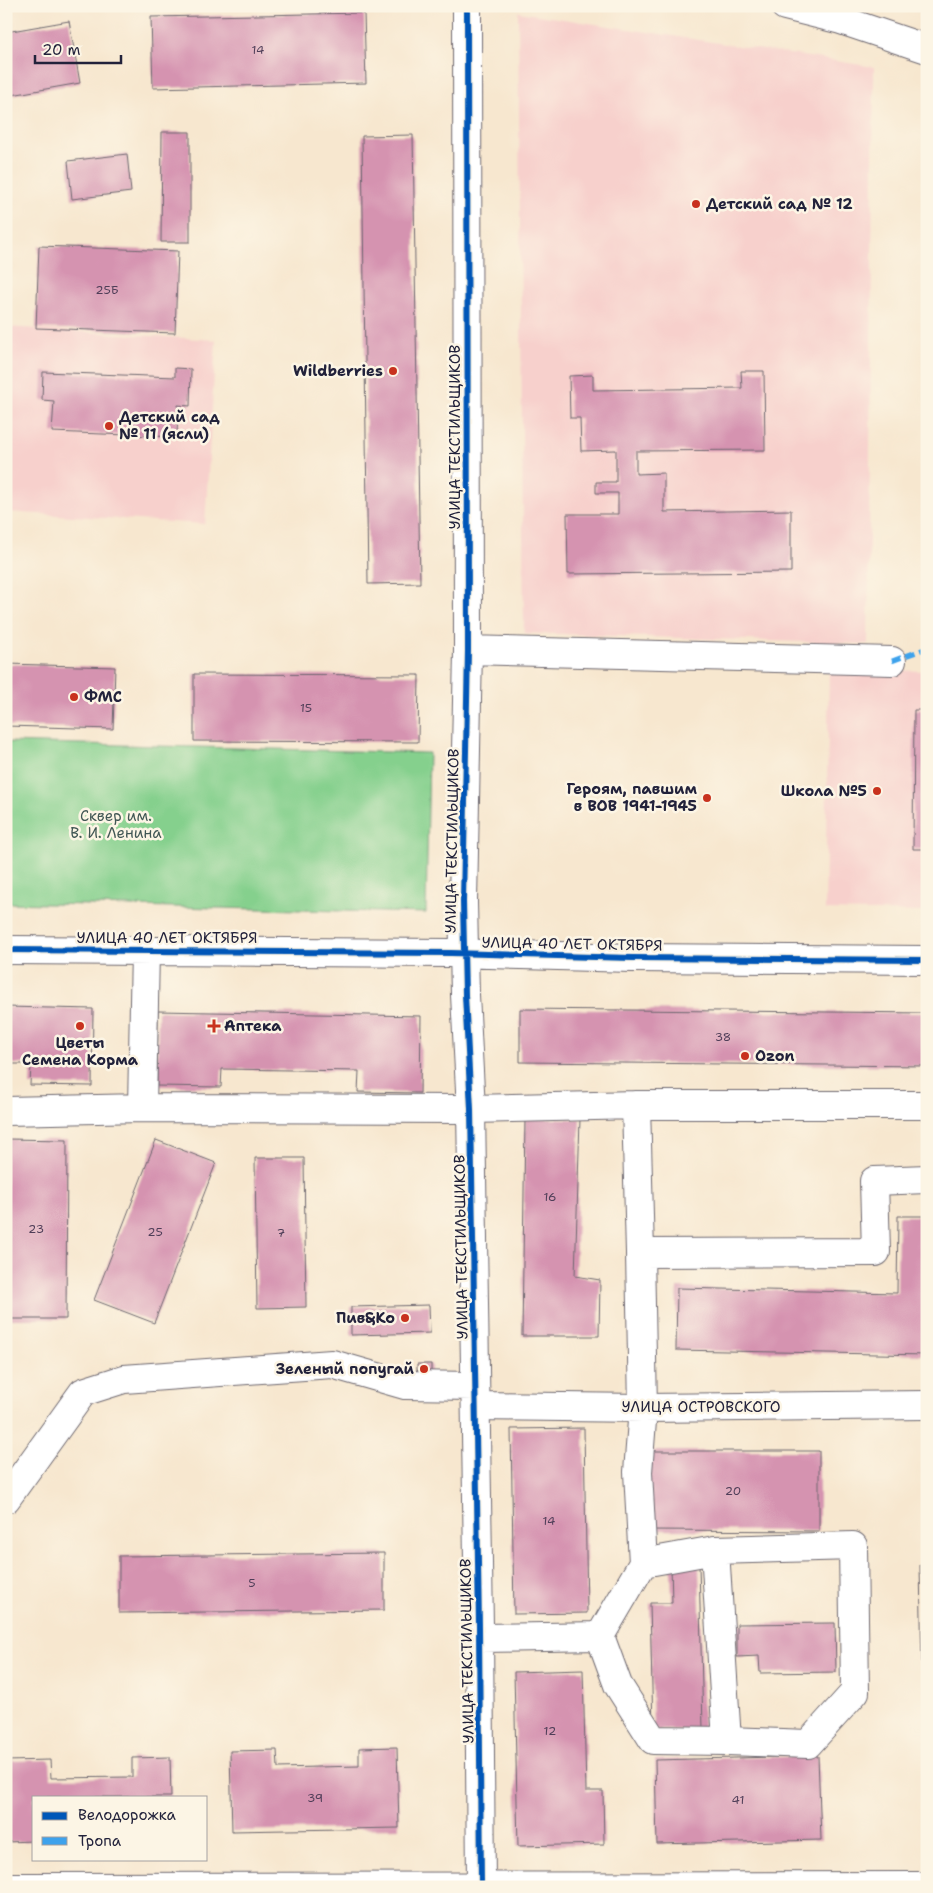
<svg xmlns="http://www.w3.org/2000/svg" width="933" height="1893" font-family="'Shantell Sans',sans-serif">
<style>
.built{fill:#f7d0cc}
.green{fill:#85d08d;stroke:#547964}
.building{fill:#d593b0}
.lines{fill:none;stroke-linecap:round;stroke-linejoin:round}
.minor-casing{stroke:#6d676f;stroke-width:30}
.minor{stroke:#fff;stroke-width:28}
.quiet{stroke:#3ea2ec;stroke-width:5;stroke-dasharray:10 5;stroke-linecap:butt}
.cycleway-casing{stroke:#fcf5e5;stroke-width:9}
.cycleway{stroke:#0057b8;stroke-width:6}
.poi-dot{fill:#c8321e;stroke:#fcf5e5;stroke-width:2}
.labels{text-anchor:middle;stroke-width:5;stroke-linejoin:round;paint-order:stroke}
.number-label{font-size:12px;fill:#4f3e58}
.poi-label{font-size:15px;font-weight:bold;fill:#22223b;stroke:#fcf5e5;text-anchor:start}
.street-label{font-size:15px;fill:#22223b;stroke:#fcf5e5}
.park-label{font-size:15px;fill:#405654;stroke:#fcf5e5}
</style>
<rect width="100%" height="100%" fill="#fcf5e5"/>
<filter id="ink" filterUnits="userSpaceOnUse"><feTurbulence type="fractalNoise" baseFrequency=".02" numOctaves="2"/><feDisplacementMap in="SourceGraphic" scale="10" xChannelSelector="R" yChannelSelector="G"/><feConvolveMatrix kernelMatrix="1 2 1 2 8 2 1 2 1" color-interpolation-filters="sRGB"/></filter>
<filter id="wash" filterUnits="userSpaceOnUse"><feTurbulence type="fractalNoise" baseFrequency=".0096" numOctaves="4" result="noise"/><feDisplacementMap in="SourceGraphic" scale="20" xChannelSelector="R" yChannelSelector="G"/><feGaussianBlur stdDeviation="1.12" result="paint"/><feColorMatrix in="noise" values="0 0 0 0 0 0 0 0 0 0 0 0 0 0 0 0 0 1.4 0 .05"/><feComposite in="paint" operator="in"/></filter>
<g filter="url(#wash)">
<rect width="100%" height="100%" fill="#f7e7cf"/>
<!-- built -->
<path class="built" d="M518 12 874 67 868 644 524 633Z
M6 327 216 340 205 524 6 512Z
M829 669 927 671V912L825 910Z"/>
<!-- green -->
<path class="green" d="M6 742 429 753 426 913 6 903Z"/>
<g id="blocks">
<!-- building -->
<path class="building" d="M364 13 366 83 153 88 151 17Z
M69 21 80 83 6 96V32Z
M162 132H190V242H161Z
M413 135 420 583 368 584 362 136Z
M127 154 131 192 72 199 68 161Z
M39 246 178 251 175 333 36 328Z
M175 368 191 369 190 406 178 405 177 437 52 432 54 401 42 400 43 372 175 377Z
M741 371H764L765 450 636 451V474L664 473V512L791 510V572L568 574 567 514H618V493H596V482H616V450L581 451 580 418H570L569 376 593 375V390L742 388Z
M6 664 115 667 113 729 6 726Z
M194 674 419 675 418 742 194 741Z
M914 710H927V849H913Z
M6 1007 93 1009 92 1086 30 1085 31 1064H6Z
M520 1009 927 1013V1066L520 1062Z
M158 1011 421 1016 420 1093 358 1092 359 1071 222 1069 221 1087 157 1086Z
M525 1119H580L575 1276 600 1280 599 1336H522Z
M6 1139 67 1140 66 1319H6Z
M156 1140 216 1163 154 1323 94 1300Z
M255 1158H304L306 1307 257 1308Z
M898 1216H927V1355L676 1350 677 1288 897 1293Z
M429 1305 430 1333 351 1335V1307Z
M417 1364H431V1373L417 1374Z
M584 1428 587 1613 514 1614 511 1429Z
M648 1451H819V1531L648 1530Z
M384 1553V1610L119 1613V1556Z
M699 1564 703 1729 653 1730 650 1603H672L671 1565Z
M920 1565H927V1673H922Z
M835 1623 836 1672 760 1673 759 1656 737 1657V1624Z
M583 1670 586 1791H603L604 1844 518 1846 514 1672Z
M397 1747 399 1828 232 1831 230 1751 277 1750 278 1768 359 1766V1748Z
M818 1756 821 1840 657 1844 655 1760Z
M170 1757 171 1797H34V1841L6 1842V1761L50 1760 51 1778 132 1777V1758Z"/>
</g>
</g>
<g filter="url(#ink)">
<use href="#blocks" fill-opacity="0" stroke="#6d676f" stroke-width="1"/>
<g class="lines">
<defs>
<path id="minor" d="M467 6 468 650 463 902 465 995 471 1109 479 1627 481 1887
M785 6 841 20 927 49
M468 650 892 661
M6 950 451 953 632 958 927 960
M142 1108 145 950
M6 1111 142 1108 471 1109 636 1105
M640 1253 636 1105H927
M476 1406 643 1408 927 1405
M6 1499 83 1392 124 1379 332 1364 405 1385 475 1386
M715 1550 853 1546 855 1692 808 1744 727 1741
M643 1563 638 1472 643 1408 640 1253 876 1252 874 1181 927 1179
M480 1638 600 1636 643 1563 715 1550 727 1741 653 1740 618 1685 600 1636
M11 1887 927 1886"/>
</defs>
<!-- minor casing -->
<use href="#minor" class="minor-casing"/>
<!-- minor -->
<use href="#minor" class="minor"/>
<!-- quiet -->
<path class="quiet" d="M892 661 927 648"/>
<defs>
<path id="cycleway" d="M467 6 468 650 463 902 465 995 471 1109 479 1627 481 1887
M6 950 451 953 632 958 927 960"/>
</defs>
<!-- cycleway casing -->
<use href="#cycleway" class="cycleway-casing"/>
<!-- cycleway -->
<use href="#cycleway" class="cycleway"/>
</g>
</g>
<!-- markers -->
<g class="poi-dot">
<circle cx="696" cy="204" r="5"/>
<circle cx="393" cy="371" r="5"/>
<circle cx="109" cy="426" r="5"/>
<circle cx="74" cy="697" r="5"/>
<circle cx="877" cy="791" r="5"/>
<circle cx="707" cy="798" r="5"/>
<circle cx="80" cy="1026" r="5"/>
<path d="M211.5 1018.5h5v5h5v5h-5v5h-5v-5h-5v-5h5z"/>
<circle cx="745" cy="1056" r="5"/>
<circle cx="405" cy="1318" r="5"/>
<circle cx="424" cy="1369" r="5"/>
</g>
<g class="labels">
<!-- number labels -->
<g class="number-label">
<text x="258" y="54">14</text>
<text x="107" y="294">25Б</text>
<text x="306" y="712">15</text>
<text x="723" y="1041">38</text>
<text x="550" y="1201">16</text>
<text x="36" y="1233">23</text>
<text x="155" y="1236">25</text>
<text x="281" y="1237">7</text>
<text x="733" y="1495">20</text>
<text x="549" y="1525">14</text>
<text x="252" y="1587">5</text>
<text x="550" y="1735">12</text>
<text x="315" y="1802">39</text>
<text x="738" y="1804">41</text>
</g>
<!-- poi labels -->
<g class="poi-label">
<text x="706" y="209">Детский сад № 12</text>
<text x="383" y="376" text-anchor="end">Wildberries</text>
<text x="119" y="422">Детский сад<tspan x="119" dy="17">№ 11 (ясли)</tspan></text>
<text x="84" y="702">ФМС</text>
<text x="697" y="794" text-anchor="end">Героям, павшим<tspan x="697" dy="17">в ВОВ 1941-1945</tspan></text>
<text x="867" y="796" text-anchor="end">Школа №5</text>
<text x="224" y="1031">Аптека</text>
<text x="80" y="1048" text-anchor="middle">Цветы<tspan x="80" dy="17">Семена Корма</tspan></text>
<text x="755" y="1061">Ozon</text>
<text x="395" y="1323" text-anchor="end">Пив&amp;Ко</text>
<text x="414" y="1374" text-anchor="end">Зеленый попугай</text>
</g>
<!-- street labels -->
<g class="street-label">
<text transform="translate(455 437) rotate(-90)" y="5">УЛИЦА ТЕКСТИЛЬЩИКОВ</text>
<text transform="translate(452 841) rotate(-89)" y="5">УЛИЦА ТЕКСТИЛЬЩИКОВ</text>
<text x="167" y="943">УЛИЦА 40 ЛЕТ ОКТЯБРЯ</text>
<text transform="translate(572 944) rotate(1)" y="5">УЛИЦА 40 ЛЕТ ОКТЯБРЯ</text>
<text transform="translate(461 1247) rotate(-91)" y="5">УЛИЦА ТЕКСТИЛЬЩИКОВ</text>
<text x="701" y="1412">УЛИЦА ОСТРОВСКОГО</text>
<text transform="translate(467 1651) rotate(-91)" y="5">УЛИЦА ТЕКСТИЛЬЩИКОВ</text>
</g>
<!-- park labels -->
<g class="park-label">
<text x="116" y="821">Сквер им.<tspan x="116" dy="17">В. И. Ленина</tspan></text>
</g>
</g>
<!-- margin -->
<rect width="933" height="1893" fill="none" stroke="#fcf5e5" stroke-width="25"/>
<!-- legend -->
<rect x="32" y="1796" width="175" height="65" fill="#fcf5e5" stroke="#a5a1a1"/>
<rect x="42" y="1812" width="25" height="8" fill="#0057b8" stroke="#a5a1a1"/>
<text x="78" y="1820" font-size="15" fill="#22223b">Велодорожка</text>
<rect x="42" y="1837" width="25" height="8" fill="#3ea2ec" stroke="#a5a1a1"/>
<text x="78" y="1846" font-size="15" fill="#22223b">Тропа</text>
<!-- scale -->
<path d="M35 55v8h86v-8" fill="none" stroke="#22223b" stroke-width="2.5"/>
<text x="42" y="55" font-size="15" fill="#22223b" stroke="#fcf5e5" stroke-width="4" paint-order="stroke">20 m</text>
</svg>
